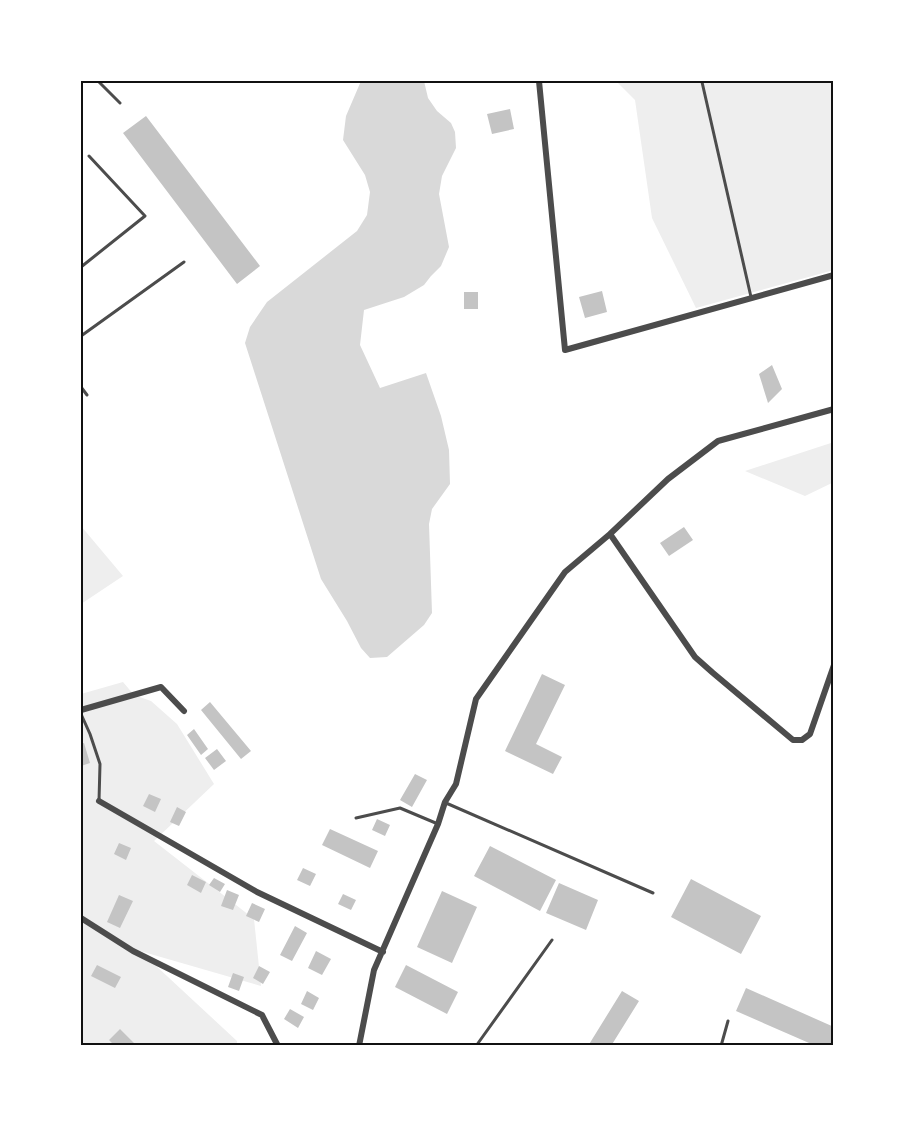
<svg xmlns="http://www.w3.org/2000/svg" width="915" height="1127" font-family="'IBM Plex Sans',sans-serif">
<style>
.green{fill:#eee}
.water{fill:#d9d9d9}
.building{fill:#c4c4c4}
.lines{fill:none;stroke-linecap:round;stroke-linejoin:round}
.service{stroke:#4c4c4c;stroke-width:3}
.minor{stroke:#4c4c4c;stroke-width:6}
.neatline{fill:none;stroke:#111;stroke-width:2}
</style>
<rect width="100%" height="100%" fill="#fff"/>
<!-- green -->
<path class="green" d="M616 81H834V270L696 308 652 218 635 100Z
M834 442V482L805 496 745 471Z
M81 526 123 576 81 604Z
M123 682 134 695 151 701 177 724 214 784 154 841 254 919 261 986 140 951 237 1041V1046H81V694Z"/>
<!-- water -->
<path class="water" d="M361 81H424L428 98 437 111 451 123 455 132 456 148 442 176 439 194 449 247 441 266 431 276 424 285 404 297 364 310 360 345 380 388 426 373 441 416 449 450 450 484 432 509 429 524 432 613 424 625 387 657 370 658 361 648 347 621 321 579 245 343 250 327 267 302 357 231 367 215 370 192 365 175 343 140 346 116Z"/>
<!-- building -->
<path class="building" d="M510 109 514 129 492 134 487 114Z
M146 116 260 266 237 284 123 133Z
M602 291 607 312 585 318 579 297Z
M464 292H478V309H464Z
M772 365 782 389 768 403 759 374Z
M684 527 693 540 669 556 660 543Z
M542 674 565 685 536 744 562 757 553 774 505 751Z
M210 702 251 751 241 759 201 710Z
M194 729 208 749 201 755 187 735Z
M84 743 90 763 81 766V744Z
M217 749 226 761 214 770 205 758Z
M415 774 427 780 412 807 400 800Z
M149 794 161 799 155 812 143 806Z
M177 807 186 812 179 826 170 822Z
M377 819 390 825 385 836 372 830Z
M330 829 378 851 370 868 322 845Z
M119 843 131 848 126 860 114 854Z
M490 846 556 880 540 911 474 876Z
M303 868 316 874 310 886 297 880Z
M192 875 206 882 201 893 187 885Z
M214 878 225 884 220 892 209 885Z
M691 879 761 916 741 954 671 917Z
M559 883 598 900 586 930 546 913Z
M227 890 239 895 233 910 221 906Z
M442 891 477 907 452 963 417 947Z
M343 894 356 900 351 910 338 904Z
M119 895 133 901 120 928 107 922Z
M252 903 265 909 259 922 246 916Z
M295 926 307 933 292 961 280 955Z
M316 951 331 959 322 975 308 968Z
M97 965 121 977 115 988 91 976Z
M406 965 458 992 447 1014 395 987Z
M259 966 270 972 263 984 253 978Z
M233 973 244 977 239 991 228 987Z
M746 988 834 1027V1042L832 1046H816L736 1011Z
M307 991 319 998 313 1010 301 1004Z
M622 991 639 1001 611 1046H588Z
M290 1009 304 1017 298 1028 284 1019Z
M120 1029 134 1043 131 1046H115L109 1040Z"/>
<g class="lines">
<!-- service -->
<path class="service" d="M98 81 120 103
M702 82 751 297
M81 267 145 216 89 156
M81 336 184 262
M81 387 87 395
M81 714 90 734 100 764 99 801
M446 803 653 893
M356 818 400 808 438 824
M476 1046 552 940
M721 1046 728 1021"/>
<!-- minor -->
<path class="minor" d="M539 81 565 350 834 275
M610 534 695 657 713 673 793 740H802L810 734 834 665
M81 710 161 687 184 711
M99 801 257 892 383 952
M81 918 133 951 262 1015 278 1046
M359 1046 374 970 438 824 445 802 456 784 476 699 565 572 610 534 668 479 718 441 834 409"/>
</g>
<!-- border -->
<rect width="915" height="1127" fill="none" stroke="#ffffff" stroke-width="165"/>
<rect x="82" y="82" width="750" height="962" class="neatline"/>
</svg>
